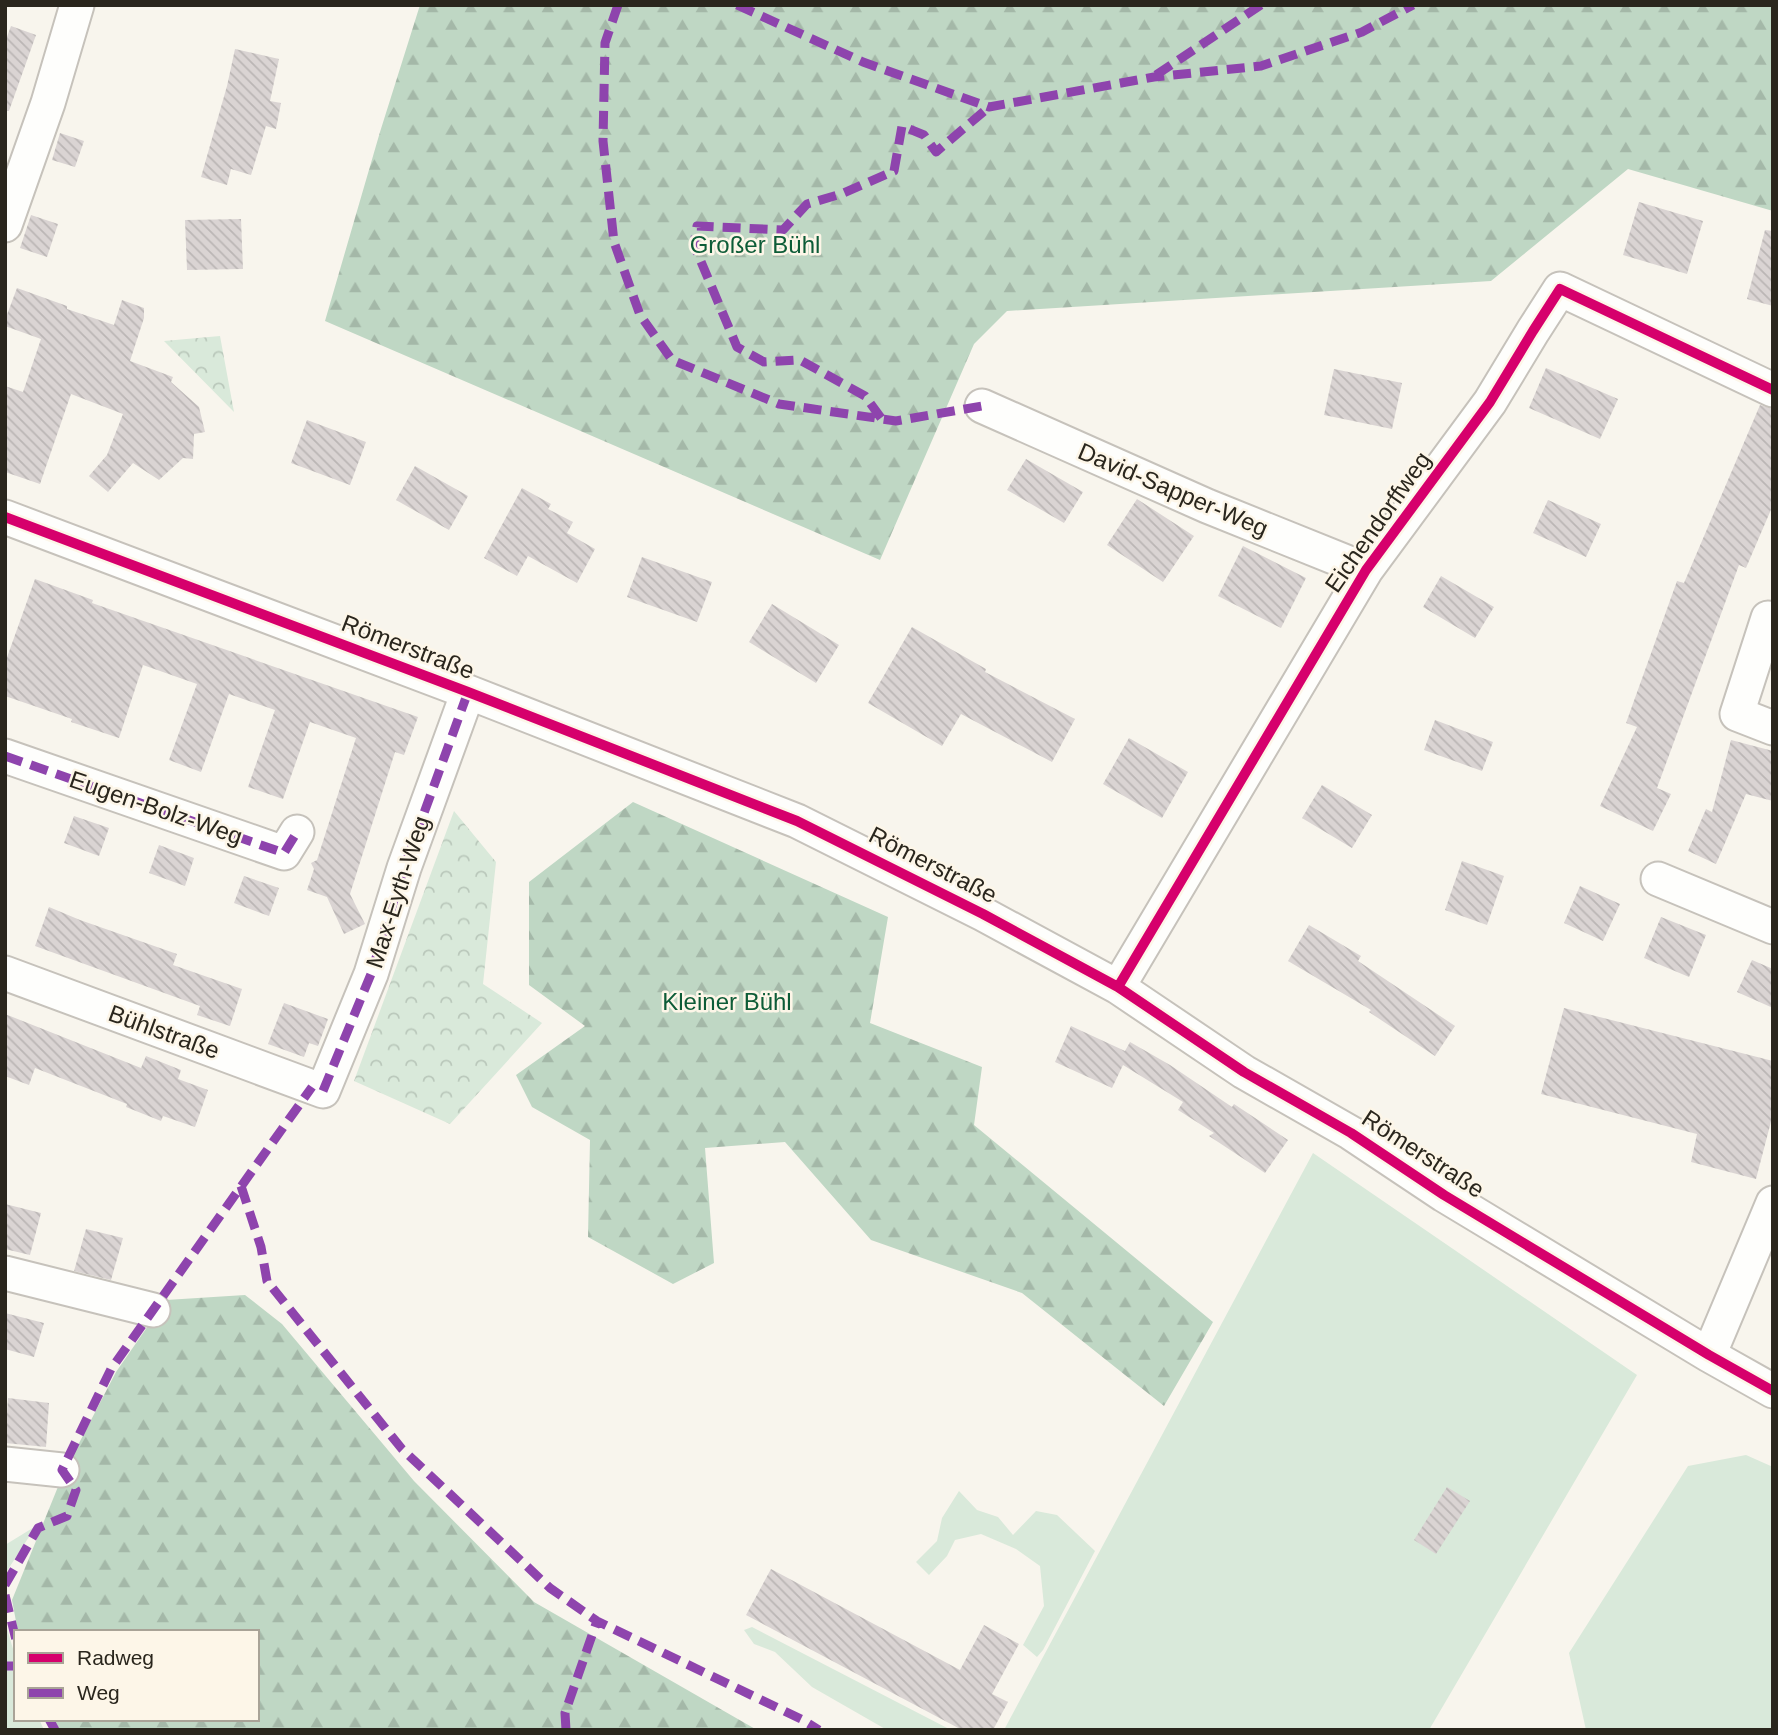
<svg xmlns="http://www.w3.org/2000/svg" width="1778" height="1735" font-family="Arial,sans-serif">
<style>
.green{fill:#d9e9da}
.forest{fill:url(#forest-firs)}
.park{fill:url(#park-crowns)}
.building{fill:url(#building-back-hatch)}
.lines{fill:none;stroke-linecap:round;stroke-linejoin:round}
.minor-casing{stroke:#c6c2bb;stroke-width:37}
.minor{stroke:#fefefc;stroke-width:33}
.quiet{stroke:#8e44ad;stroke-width:9;stroke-dasharray:18 9;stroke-linecap:butt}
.cycleway-casing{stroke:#fdf6e8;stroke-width:15}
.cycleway{stroke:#d6006c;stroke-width:10}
.labels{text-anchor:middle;stroke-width:5;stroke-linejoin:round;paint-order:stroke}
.park-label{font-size:24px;fill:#0d5c37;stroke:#fdf6e8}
.street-label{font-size:24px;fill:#2a261d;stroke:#fdf6e8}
</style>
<defs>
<pattern id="forest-firs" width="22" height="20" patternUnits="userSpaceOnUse" patternTransform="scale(1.75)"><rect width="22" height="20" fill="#bfd7c4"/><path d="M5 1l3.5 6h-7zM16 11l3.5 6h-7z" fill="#a4b8a8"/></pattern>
<pattern id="park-crowns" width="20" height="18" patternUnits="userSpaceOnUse" patternTransform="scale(1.75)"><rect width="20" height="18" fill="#d9e9da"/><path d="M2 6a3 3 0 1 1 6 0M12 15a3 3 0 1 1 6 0" fill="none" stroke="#bac8bb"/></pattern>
<pattern id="building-back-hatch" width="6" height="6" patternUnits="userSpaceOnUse" patternTransform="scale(1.75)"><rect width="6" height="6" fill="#dad4d3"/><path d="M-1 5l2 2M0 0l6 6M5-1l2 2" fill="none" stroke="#bbb6b5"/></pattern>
</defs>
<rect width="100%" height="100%" fill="#f8f5ed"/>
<!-- green -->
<path class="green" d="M1313 1153 1637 1375 1429 1730H1004Z
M1746 1455 1773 1467V1730H1586L1569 1653 1688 1466Z
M959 1491 977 1510 998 1517 1013 1535 1036 1511 1057 1515 1095 1551 1043 1650 1037 1657 1023 1645 1044 1606 1040 1566 1016 1549 981 1534 955 1540 947 1556 929 1575 916 1562 937 1541 942 1518Z
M36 1526 5 1574V1545Z
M5 1622 16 1659V1719H39L44 1730H5Z
M752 1627 951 1730H887L812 1687 775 1652 754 1644 744 1630Z"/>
<!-- forest -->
<path class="forest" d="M420 5H1773V211L1628 169 1491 281 1007 311 974 344 880 560 325 321 380 132Z
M633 802 888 917 870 1023 982 1067 974 1125 1213 1322 1164 1406 1022 1293 871 1240 785 1142 705 1148 714 1263 673 1284 588 1237 590 1140 532 1107 516 1075 585 1026 529 985V882Z
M245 1295 282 1324 414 1481 534 1602 757 1730H57L51 1719H257V1632H18L12 1600 64 1472 116 1372 166 1300Z"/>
<!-- park -->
<path class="park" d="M220 336 234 412 164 341Z
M454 811 496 862 483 984 542 1023 450 1124 354 1081Z"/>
<!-- building -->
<path class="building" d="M11 26 36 35 9 111H5V42Z
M235 49 279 59 270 101 281 103 276 129 266 126 251 175 231 169 227 185 201 177 227 86Z
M60 133 84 141 75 167 52 160Z
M1639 202 1703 221 1687 274 1623 255Z
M31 215 58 224 47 257 20 248Z
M241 219 243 269 187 270 185 220Z
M1765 230 1773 231V306L1747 299Z
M17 288 67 306V309L114 325 122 300 144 308V318L130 361 173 377 171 382 199 407 205 432 194 434 193 459 183 458 159 480 133 463 108 492 89 476 107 455 123 414 71 394 40 484 5 472V386L23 392 41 339 5 326V320Z
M1546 368 1618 399 1600 439 1529 408Z
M1334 369 1402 383 1392 429 1324 415Z
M1760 405 1773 409V505L1746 568 1739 565 1657 788 1671 794 1653 831 1600 806 1637 727 1626 723 1677 581 1684 583Z
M307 420 366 442 350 485 291 463Z
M1026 459 1083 492 1064 523 1007 490Z
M415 466 468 496 449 530 396 500Z
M522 488 551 504 548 509 573 522 567 533 595 549 577 583 528 556 517 576 484 558Z
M1137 499 1194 536 1163 582 1107 545Z
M1548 500 1601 524 1586 557 1533 533Z
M1243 546 1306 578 1281 628 1218 596Z
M642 557 712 582 697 622 627 597Z
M1441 576 1494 607 1475 638 1423 607Z
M35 579 93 600 92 603 418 717 404 755 395 752 350 894 365 924 344 934 327 897 307 890 314 869 311 863 317 860 356 738 310 722 283 799 248 787 275 710 229 694 201 772 169 760 197 684 143 665 119 738 71 722 72 719 5 696V663Z
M772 604 839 645 816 683 749 642Z
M912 627 986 669 985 672 1075 719 1052 762 961 714 942 746 868 703Z
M1435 720 1493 742 1482 771 1424 750Z
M1129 738 1188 772 1162 818 1103 784Z
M1731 740 1773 751V801L1746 794 1716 864 1688 851 1706 809 1712 812Z
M1322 785 1372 815 1352 848 1302 818Z
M74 816 109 828 99 856 64 843Z
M159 845 194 858 185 886 149 873Z
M1462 861 1504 876 1487 925 1445 910Z
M244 876 279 888 269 916 234 903Z
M1580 886 1620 904 1603 941 1564 923Z
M49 907 80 920 177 954 173 965 242 989 230 1026 197 1015 200 1006 35 946Z
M1661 917 1706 935 1689 977 1644 958Z
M1309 925 1361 956 1358 961 1455 1026 1435 1056 1369 1012 1371 1010 1288 961Z
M1752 960 1773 969V1008L1737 992Z
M284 1003 328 1019 318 1046 309 1043 304 1057 268 1044Z
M1564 1008 1773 1061V1114L1756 1179 1691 1162 1697 1134 1541 1094Z
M5 1014 141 1068 146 1056 181 1070 178 1079 208 1090 195 1127 163 1116 161 1121 126 1107 127 1104 35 1068 29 1085 5 1076Z
M1071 1026 1125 1051 1130 1042 1170 1065 1232 1107 1234 1104 1288 1140 1265 1173 1209 1136 1214 1133 1178 1110 1183 1102 1123 1065 1112 1088 1055 1062Z
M5 1204 41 1213 30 1255 5 1249Z
M86 1229 123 1238 111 1280 74 1271Z
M5 1313 44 1323 34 1357 5 1349Z
M8 1398 49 1403 46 1447 5 1443Z
M1447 1487 1470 1501 1436 1554 1414 1540Z
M771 1569 960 1670 984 1625 1019 1644 992 1694 1008 1702 993 1730H962L746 1615Z"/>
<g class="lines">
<defs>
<path id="minor" d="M5 225 48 103 77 5
M982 406 1207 506 1366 570
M5 517 468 692 797 821 983 914 1118 987 1244 1072 1351 1133 1444 1195 1709 1355 1773 1391
M1773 619 1768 618 1737 714 1773 728
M5 756 284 853 297 832
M1658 879 1773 927
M5 973 323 1091 371 974 404 868 468 692
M1118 987 1366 570 1490 402 1533 331 1560 289 1773 390
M5 1273 153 1310
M1709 1355 1773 1203
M5 1464 62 1470"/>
</defs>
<!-- minor casing -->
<use href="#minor" class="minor-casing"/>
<!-- minor -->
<use href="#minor" class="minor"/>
<!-- quiet -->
<path class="quiet" d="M618 5 605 43 603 141 614 242 640 315 672 360 779 404 896 421 982 406
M737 5 863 62 989 107 1154 77 1261 66 1362 32 1413 5
M1156 75 1261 5
M881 418 865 396 800 360 764 362 737 347 694 245 697 226 783 230 807 204 841 194 894 171 902 126 924 135 936 152 989 107
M5 756 284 853 297 832
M323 1091 371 974 404 868 468 692
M241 1186 261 1247 267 1281 402 1449 550 1588 597 1621 801 1719 819 1730
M5 1585 38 1528 67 1516 76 1490 62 1470 111 1369 312 1087
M5 1595 16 1640
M5 1666H16
M49 1719 55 1730
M566 1730 565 1713 597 1621"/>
<defs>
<path id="cycleway" d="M5 517 468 692 797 821 983 914 1118 987 1244 1072 1351 1133 1444 1195 1709 1355 1773 1391
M1118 987 1366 570 1490 402 1533 331 1560 289 1773 390"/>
</defs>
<!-- cycleway casing -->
<use href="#cycleway" class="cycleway-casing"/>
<!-- cycleway -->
<use href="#cycleway" class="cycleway"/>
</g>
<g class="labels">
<!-- park labels -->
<g class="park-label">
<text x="755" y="253">Großer Bühl</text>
<text x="727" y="1010">Kleiner Bühl</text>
</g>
<!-- street labels -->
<g class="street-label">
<text transform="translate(1173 490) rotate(23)" y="8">David-Sapper-Weg</text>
<text transform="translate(1378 522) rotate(-55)" y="8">Eichendorffweg</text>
<text transform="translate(408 647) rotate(21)" y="8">Römerstraße</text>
<text transform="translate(156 808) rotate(19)" y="8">Eugen-Bolz-Weg</text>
<text transform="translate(933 865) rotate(27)" y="8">Römerstraße</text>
<text transform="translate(398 892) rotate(-72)" y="8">Max-Eyth-Weg</text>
<text transform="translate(164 1032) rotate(20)" y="8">Bühlstraße</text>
<text transform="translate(1423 1154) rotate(33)" y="8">Römerstraße</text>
</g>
</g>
<!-- border -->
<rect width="1778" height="1735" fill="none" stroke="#2a261d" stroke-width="14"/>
<!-- legend -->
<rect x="14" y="1630" width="245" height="91" fill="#fdf6e8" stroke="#a9a397" stroke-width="2"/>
<rect x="28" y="1653" width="35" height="10" fill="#d6006c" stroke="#a9a397" stroke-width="2"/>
<text x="77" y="1665" font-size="21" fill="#2a261d">Radweg</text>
<rect x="28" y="1688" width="35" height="10" fill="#8e44ad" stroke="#a9a397" stroke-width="2"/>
<text x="77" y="1700" font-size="21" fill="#2a261d">Weg</text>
</svg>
